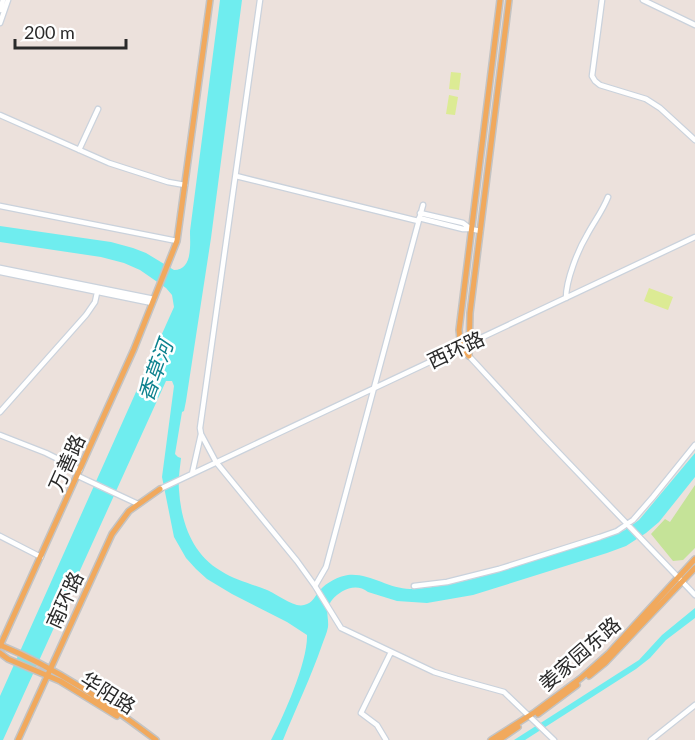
<svg xmlns="http://www.w3.org/2000/svg" width="695" height="740" font-family="Lato,'Noto Sans SC',sans-serif">
<style>
.green{fill:#c5e398}
.pitch{fill:#dceb94}
.water{fill:#6fedef}
.lines{fill:none;stroke-linecap:round;stroke-linejoin:round}
.minor-casing{stroke:#cad2dc;stroke-width:7}
.major-casing{stroke:#c3c3c3;stroke-width:8}
.minor{stroke:#fff;stroke-width:4.5}
.major{stroke:#f1a95d;stroke-width:5}
.labels{text-anchor:middle;stroke-width:5;stroke-linejoin:round;paint-order:stroke}
.street-label{font-size:20px;fill:#2a2a2a;stroke:#fff}
.water-label{font-size:21px;font-style:italic;fill:#0d828e;stroke:#fff}
</style>
<rect width="100%" height="100%" fill="#ece1dc"/>
<!-- green -->
<path class="green" d="M695 485V548L683 560 673 561 651 534 665 519 670 522Z"/>
<!-- pitch -->
<path class="pitch" d="M451 72 461 73 459 90 449 89Z
M449 95 458 97 455 115 446 114Z
M649 288 673 297 668 310 644 301Z"/>
<!-- water -->
<path class="water" d="M220 0H242L211 238 186 401 184 411 182 412 175 454 178 457 181 458C180 468 178 479 179 490 181 522 192 554 221 571 235 580 252 584 267 590 277 594 294 608 304 605 313 603 315 596 320 590 326 583 339 576 348 575 370 573 389 589 410 589 452 588 503 570 543 557 570 549 599 541 625 530L639 520 695 453V477L659 522 646 533 626 546 607 553 473 595 427 603 397 601 368 592C356 582 340 590 332 600 324 611 329 616 328 627 327 633 324 639 322 645 311 677 296 708 283 740H271C284 716 308 661 307 635L287 622 232 594 207 579 196 569 186 558 174 537 162 477 174 386 172 381H166L3 740H0V696L174 307 172 295 166 288 140 270 124 263 101 257 0 242V226L111 242 133 248 146 253 174 270C193 270 190 244 190 231Z
M695 608V618L666 640 650 658 636 669 525 740H514L639 660 662 635Z"/>
<g class="lines">
<defs>
<path id="minor" d="M602 0 592 76 595 81 600 85 646 99 660 108 695 140
M643 0 695 25
M0 10 3 0
M0 23 8 0
M0 115 109 163 168 182 185 185
M79 150 98 109
M236 176 418 221
M0 206 177 241
M420 213 463 223 471 229
M419 218 463 229H471L480 231
M0 268 154 299
M0 272 152 303
M566 298C566 280 578 250 587 235 594 222 603 210 608 197
M469 356 540 433 695 595
M0 412 86 315 95 302 98 288
M201 434 216 462 297 561 315 586 341 628 434 672 457 679 504 692 554 740
M0 435 46 453 80 470
M192 474 201 434 200 428 260 0
M78 476 138 504
M160 489 695 237
M0 536 41 557
M315 586 326 567 423 205
M414 586 447 582 499 569 600 537 617 531 633 520 653 497 695 445
M386 740 377 725 361 713 391 652
M651 740 695 705"/>
<path id="major" d="M469 356 461 347 459 330 500 0
M469 356 470 313 509 0
M0 645C57 668 107 703 156 740
M0 646 134 349 177 241 210 0
M0 653 8 659 60 681 117 716
M589 676 605 663 695 568
M538 714 577 685
M18 740 112 534 129 511 160 489
M491 740 535 712 581 678 609 653 695 559
M499 740 518 727"/>
</defs>
<!-- minor casing -->
<use href="#minor" class="minor-casing"/>
<!-- major casing -->
<use href="#major" class="major-casing"/>
<!-- minor -->
<use href="#minor" class="minor"/>
<!-- major -->
<use href="#major" class="major"/>
</g>
<g class="labels">
<!-- street labels -->
<g class="street-label">
<text transform="translate(456 350) rotate(-25)" y="7">西环路</text>
<text transform="translate(67 463) rotate(-66)" y="7">万善路</text>
<text transform="translate(65 600) rotate(-65)" y="7">南环路</text>
<text transform="translate(580 654) rotate(-41)" y="7">姜家园东路</text>
<text transform="translate(108 693) rotate(32)" y="7">华阳路</text>
</g>
<!-- water labels -->
<g class="water-label">
<text transform="translate(156 371) rotate(-70)" y="7">香草河</text>
</g>
</g>
<!-- scale -->
<path d="M15 39v9h111v-9" fill="none" stroke="#2a2a2a" stroke-width="3"/>
<text x="24" y="39" font-size="18" fill="#2a2a2a" stroke="#ffffff" stroke-width="4.5" paint-order="stroke">200 m</text>
</svg>
